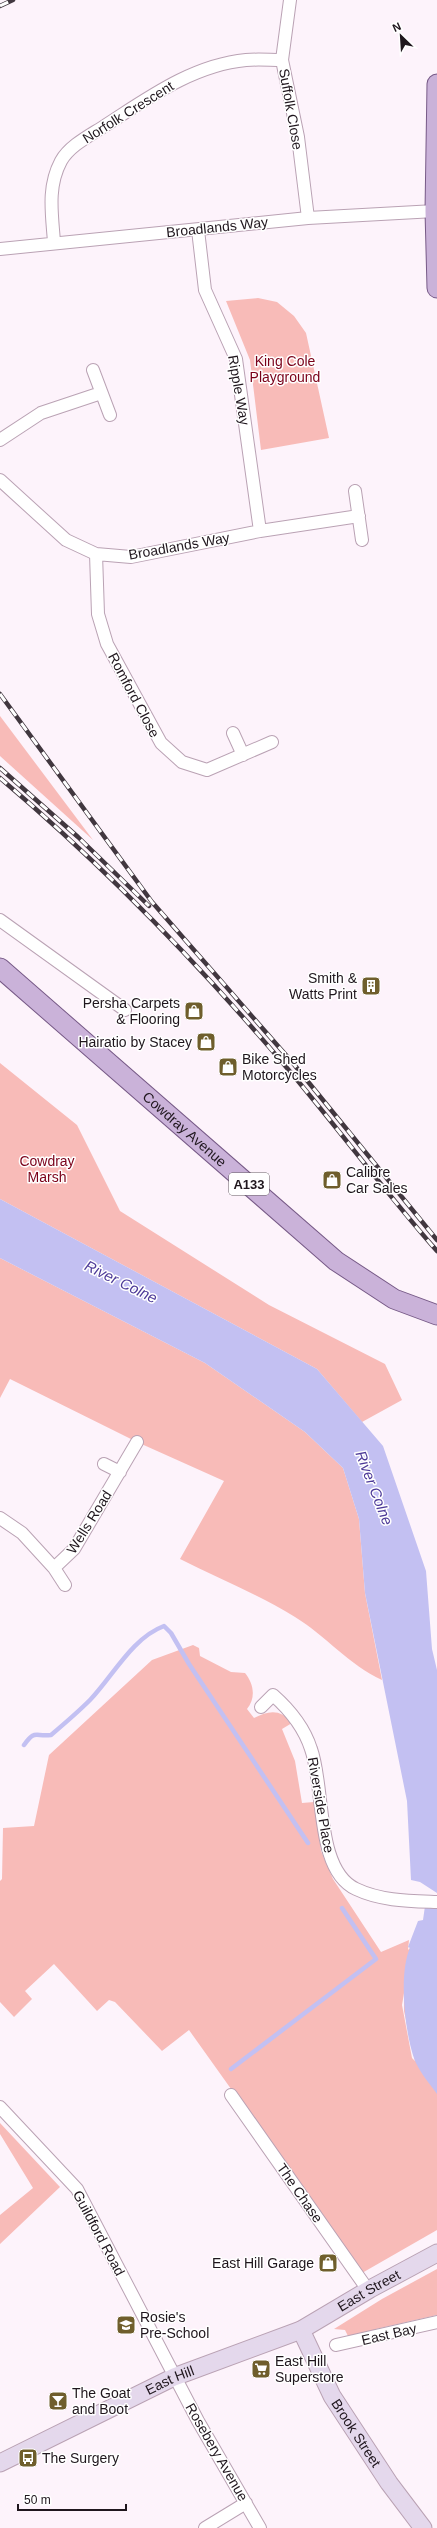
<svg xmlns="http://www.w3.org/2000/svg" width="437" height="2528" font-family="Helvetica,sans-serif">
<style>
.green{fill:#f8bbb8;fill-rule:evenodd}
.water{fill:#c3c0f2}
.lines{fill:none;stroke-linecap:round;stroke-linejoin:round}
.stream{stroke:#c3c0f2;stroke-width:4.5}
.street-casing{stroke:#baa2b4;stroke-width:14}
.secondary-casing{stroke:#baa2b4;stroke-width:19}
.primary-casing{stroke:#775a87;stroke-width:21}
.street{stroke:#fff;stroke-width:12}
.secondary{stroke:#e4d8ec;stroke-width:17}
.primary{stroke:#cab2d9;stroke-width:19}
.rail-casing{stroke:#41373f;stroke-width:4.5}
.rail{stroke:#fff;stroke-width:3;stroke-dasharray:9;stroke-linecap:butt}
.labels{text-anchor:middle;stroke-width:3;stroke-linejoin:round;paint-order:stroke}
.shield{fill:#fff;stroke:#625c61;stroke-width:1}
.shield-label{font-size:13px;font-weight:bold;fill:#1f161d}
.street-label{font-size:14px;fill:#1f161d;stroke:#fff}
.park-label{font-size:14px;fill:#7a0119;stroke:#fff}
.poi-label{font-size:14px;fill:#1f161d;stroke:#fff;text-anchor:start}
.water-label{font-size:15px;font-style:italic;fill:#4d3a98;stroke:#fff}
</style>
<rect width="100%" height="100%" fill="#fdf3fb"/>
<!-- green -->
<path class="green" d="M258 298 277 302 294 316 306 333 329 438 261 450 250 360 226 301Z
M0 716 93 840 0 756Z
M0 1063 77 1125 120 1211 269 1305 385 1364 402 1400 362 1422 317 1369 0 1199Z
M0 1258 205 1363 305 1432 343 1468 359 1519 365 1593 382 1680C349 1665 326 1636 295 1617 259 1595 218 1578 180 1559L224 1481 137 1442 10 1379 0 1398Z
M193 1645 199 1648 200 1656 231 1672 245 1673C254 1684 256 1698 247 1709L254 1718C269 1710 281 1709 292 1723L282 1729 295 1761 302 1803 314 1802 321 1851 333 1879 381 1952 409 1940 408 1950 410 1948 437 2090V2230L362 2273 189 2030 162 2051 115 2002 109 2000 97 2011 54 1964 25 1991 32 1999 14 2017 0 2002V1881L2 1879 3 1828 34 1826 49 1755 152 1660ZM404 1993V2011L415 2061 412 2058 402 2005Z
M0 2123 60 2187 0 2244V2215L33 2188 0 2134Z
M437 2269V2315L376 2329 373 2333 348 2336 345 2330 334 2329 382 2299Z"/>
<!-- water -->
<path class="water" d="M0 1199 317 1369 383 1446 426 1571 432 1649 437 1670V1893L420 1882 411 1880 407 1801 365 1593 359 1519 343 1468 305 1432 205 1363 0 1258Z
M425 1906 437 1907V2094C430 2084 421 2074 416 2063 405 2038 398 1974 410 1948L408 1947 418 1921 423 1920Z"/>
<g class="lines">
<!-- stream -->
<path class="stream" d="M24 1745C35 1729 35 1737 51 1735 64 1724 78 1712 90 1700 113 1676 132 1638 164 1626L171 1633 189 1664 308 1843
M231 2069 376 1959 342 1908"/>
<defs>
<path id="street" d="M290 0 282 60 298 137 308 218
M198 230 205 290 236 359 260 531
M54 242C52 214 47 187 61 161 70 145 91 135 106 125 148 98 193 65 246 60 258 59 270 60 282 60
M0 249 308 218 435 211
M93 370 110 415
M0 440 41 413 101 393
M0 480 66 540 96 554 131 557 260 531 359 516
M355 491 362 540
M96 554 98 614 107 644 161 743 182 762 207 770 272 742
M233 733 243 755
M0 920 125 1010
M104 1464 120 1472
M0 1518 22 1533 54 1568 74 1549 137 1442
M54 1568 65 1585
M261 1707 273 1695C290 1710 304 1727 311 1749 325 1787 315 1870 356 1889 381 1901 410 1901 437 1902
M231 2095 368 2290
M0 2107 77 2189 198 2421 260 2528
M336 2345 437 2322
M205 2528 246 2503"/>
<g id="secondary">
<path id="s1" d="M301 2330 332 2396 389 2483 423 2528"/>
<path id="s2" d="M0 2463 174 2377 301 2330 370 2289 437 2253"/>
</g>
<g id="primary">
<path d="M437 84 435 211 437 288"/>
<path id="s3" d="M0 968 336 1261 394 1299 437 1315"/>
</g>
</defs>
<!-- street casing -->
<use href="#street" class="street-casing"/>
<!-- secondary casing -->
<use href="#secondary" class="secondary-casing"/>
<!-- primary casing -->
<use href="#primary" class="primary-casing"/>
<!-- street -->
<use href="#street" class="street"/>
<!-- secondary -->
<use href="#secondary" class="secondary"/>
<!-- primary -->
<use href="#primary" class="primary"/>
<defs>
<path id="rail" d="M0 6 13 0
M0 694 152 902 292 1062 437 1240
M0 768 78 837 149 906
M0 778C104 866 199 964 287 1068 338 1128 385 1192 437 1251"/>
</defs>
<!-- rail casing -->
<use href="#rail" class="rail-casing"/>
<!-- rail -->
<use href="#rail" class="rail"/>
</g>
<!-- icons -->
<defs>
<symbol id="building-square" viewBox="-11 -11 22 22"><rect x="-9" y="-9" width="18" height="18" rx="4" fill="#6f5e2c" stroke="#fff"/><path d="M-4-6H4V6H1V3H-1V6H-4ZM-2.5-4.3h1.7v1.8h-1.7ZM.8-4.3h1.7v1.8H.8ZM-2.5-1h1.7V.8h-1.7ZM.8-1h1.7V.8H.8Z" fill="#fff"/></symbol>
<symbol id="shop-square" viewBox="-11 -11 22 22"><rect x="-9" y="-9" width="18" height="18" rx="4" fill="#6f5e2c" stroke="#fff"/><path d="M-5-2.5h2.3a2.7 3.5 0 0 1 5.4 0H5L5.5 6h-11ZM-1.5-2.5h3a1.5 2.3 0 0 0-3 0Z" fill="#fff"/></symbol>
<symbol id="school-square" viewBox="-11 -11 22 22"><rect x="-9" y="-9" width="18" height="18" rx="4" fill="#6f5e2c" stroke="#fff"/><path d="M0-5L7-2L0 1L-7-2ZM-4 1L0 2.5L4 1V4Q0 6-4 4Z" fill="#fff"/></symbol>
<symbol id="supermarket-square" viewBox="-11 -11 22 22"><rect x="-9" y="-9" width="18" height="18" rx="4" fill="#6f5e2c" stroke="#fff"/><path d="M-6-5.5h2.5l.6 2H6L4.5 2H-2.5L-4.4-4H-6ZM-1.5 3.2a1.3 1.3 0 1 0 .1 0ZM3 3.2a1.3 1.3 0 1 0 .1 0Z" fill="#fff"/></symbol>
<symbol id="bar-square" viewBox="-11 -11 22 22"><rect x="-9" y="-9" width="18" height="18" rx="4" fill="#6f5e2c" stroke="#fff"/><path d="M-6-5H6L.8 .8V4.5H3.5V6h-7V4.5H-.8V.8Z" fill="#fff"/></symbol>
<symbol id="bus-square" viewBox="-11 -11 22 22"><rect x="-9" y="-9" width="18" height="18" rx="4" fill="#6f5e2c" stroke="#fff"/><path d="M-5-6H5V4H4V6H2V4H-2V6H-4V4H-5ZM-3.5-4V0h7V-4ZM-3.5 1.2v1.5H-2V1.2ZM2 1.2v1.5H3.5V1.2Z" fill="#fff"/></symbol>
</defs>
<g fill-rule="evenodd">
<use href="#building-square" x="360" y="975" width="22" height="22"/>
<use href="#shop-square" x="183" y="1000" width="22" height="22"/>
<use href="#shop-square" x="195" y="1031" width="22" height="22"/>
<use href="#shop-square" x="217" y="1056" width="22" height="22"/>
<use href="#shop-square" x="321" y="1169" width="22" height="22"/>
<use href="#shop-square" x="317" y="2252" width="22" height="22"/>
<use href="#school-square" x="115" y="2314" width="22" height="22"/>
<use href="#supermarket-square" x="250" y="2358" width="22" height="22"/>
<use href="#bar-square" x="47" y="2390" width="22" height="22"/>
<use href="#bus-square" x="17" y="2447" width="22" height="22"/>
</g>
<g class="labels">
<!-- shield labels -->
<rect class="shield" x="229" y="1173" width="40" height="22" rx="3"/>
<g class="shield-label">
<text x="249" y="1189">A133</text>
</g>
<!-- street labels -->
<g class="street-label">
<text transform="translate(291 109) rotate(80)" y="5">Suffolk Close</text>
<text transform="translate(128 112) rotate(-32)" y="5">Norfolk Crescent</text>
<text transform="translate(217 227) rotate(-6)" y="5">Broadlands Way</text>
<text transform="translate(239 390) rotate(80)" y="5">Ripple Way</text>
<text transform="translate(179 546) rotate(-10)" y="5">Broadlands Way</text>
<text transform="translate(134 695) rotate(62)" y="5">Romford Close</text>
<text dy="5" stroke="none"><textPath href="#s3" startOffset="245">Cowdray Avenue</textPath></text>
<text transform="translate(89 1522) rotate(-58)" y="5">Wells Road</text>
<text transform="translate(321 1805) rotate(80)" y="5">Riverside Place</text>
<text transform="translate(300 2193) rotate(55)" y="5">The Chase</text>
<text transform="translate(99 2233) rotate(62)" y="5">Guildford Road</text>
<text dy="5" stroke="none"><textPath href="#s2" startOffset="408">East Street</textPath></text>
<text transform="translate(389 2334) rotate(-13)" y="5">East Bay</text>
<text dy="5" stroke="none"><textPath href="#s2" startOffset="189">East Hill</textPath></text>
<text dy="5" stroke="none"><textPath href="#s1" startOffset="117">Brook Street</textPath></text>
<text transform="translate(217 2452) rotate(60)" y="5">Rosebery Avenue</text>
</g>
<!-- park labels -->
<g class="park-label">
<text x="285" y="366">King Cole<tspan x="285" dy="16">Playground</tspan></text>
<text x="47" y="1166">Cowdray<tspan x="47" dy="16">Marsh</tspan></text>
</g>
<!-- poi labels -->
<g class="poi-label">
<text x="357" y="983" text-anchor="end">Smith &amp;<tspan x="357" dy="16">Watts Print</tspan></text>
<text x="180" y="1008" text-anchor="end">Persha Carpets<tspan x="180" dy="16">&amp; Flooring</tspan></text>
<text x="192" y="1047" text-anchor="end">Hairatio by Stacey</text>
<text x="242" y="1064">Bike Shed<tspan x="242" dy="16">Motorcycles</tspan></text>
<text x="346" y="1177">Calibre<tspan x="346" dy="16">Car Sales</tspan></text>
<text x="314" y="2268" text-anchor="end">East Hill Garage</text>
<text x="140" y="2322">Rosie's<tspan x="140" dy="16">Pre-School</tspan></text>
<text x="275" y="2366">East Hill<tspan x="275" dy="16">Superstore</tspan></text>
<text x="72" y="2398">The Goat<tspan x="72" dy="16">and Boot</tspan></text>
<text x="42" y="2463">The Surgery</text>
</g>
<!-- water labels -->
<g class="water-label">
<text transform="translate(121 1282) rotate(26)" y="5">River Colne</text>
<text transform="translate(374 1488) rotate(69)" y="5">River Colne</text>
</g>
</g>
<!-- north arrow -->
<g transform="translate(401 36) rotate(335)" stroke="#ffffff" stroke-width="3" paint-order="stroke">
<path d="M0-3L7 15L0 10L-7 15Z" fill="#1f161d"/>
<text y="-6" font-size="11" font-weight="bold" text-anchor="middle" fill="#1f161d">N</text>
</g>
<!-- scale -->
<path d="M18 2504v6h108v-6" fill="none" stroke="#1f161d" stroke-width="2"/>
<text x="24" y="2504" font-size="12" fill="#1f161d" stroke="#ffffff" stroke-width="3" paint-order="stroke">50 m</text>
</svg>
